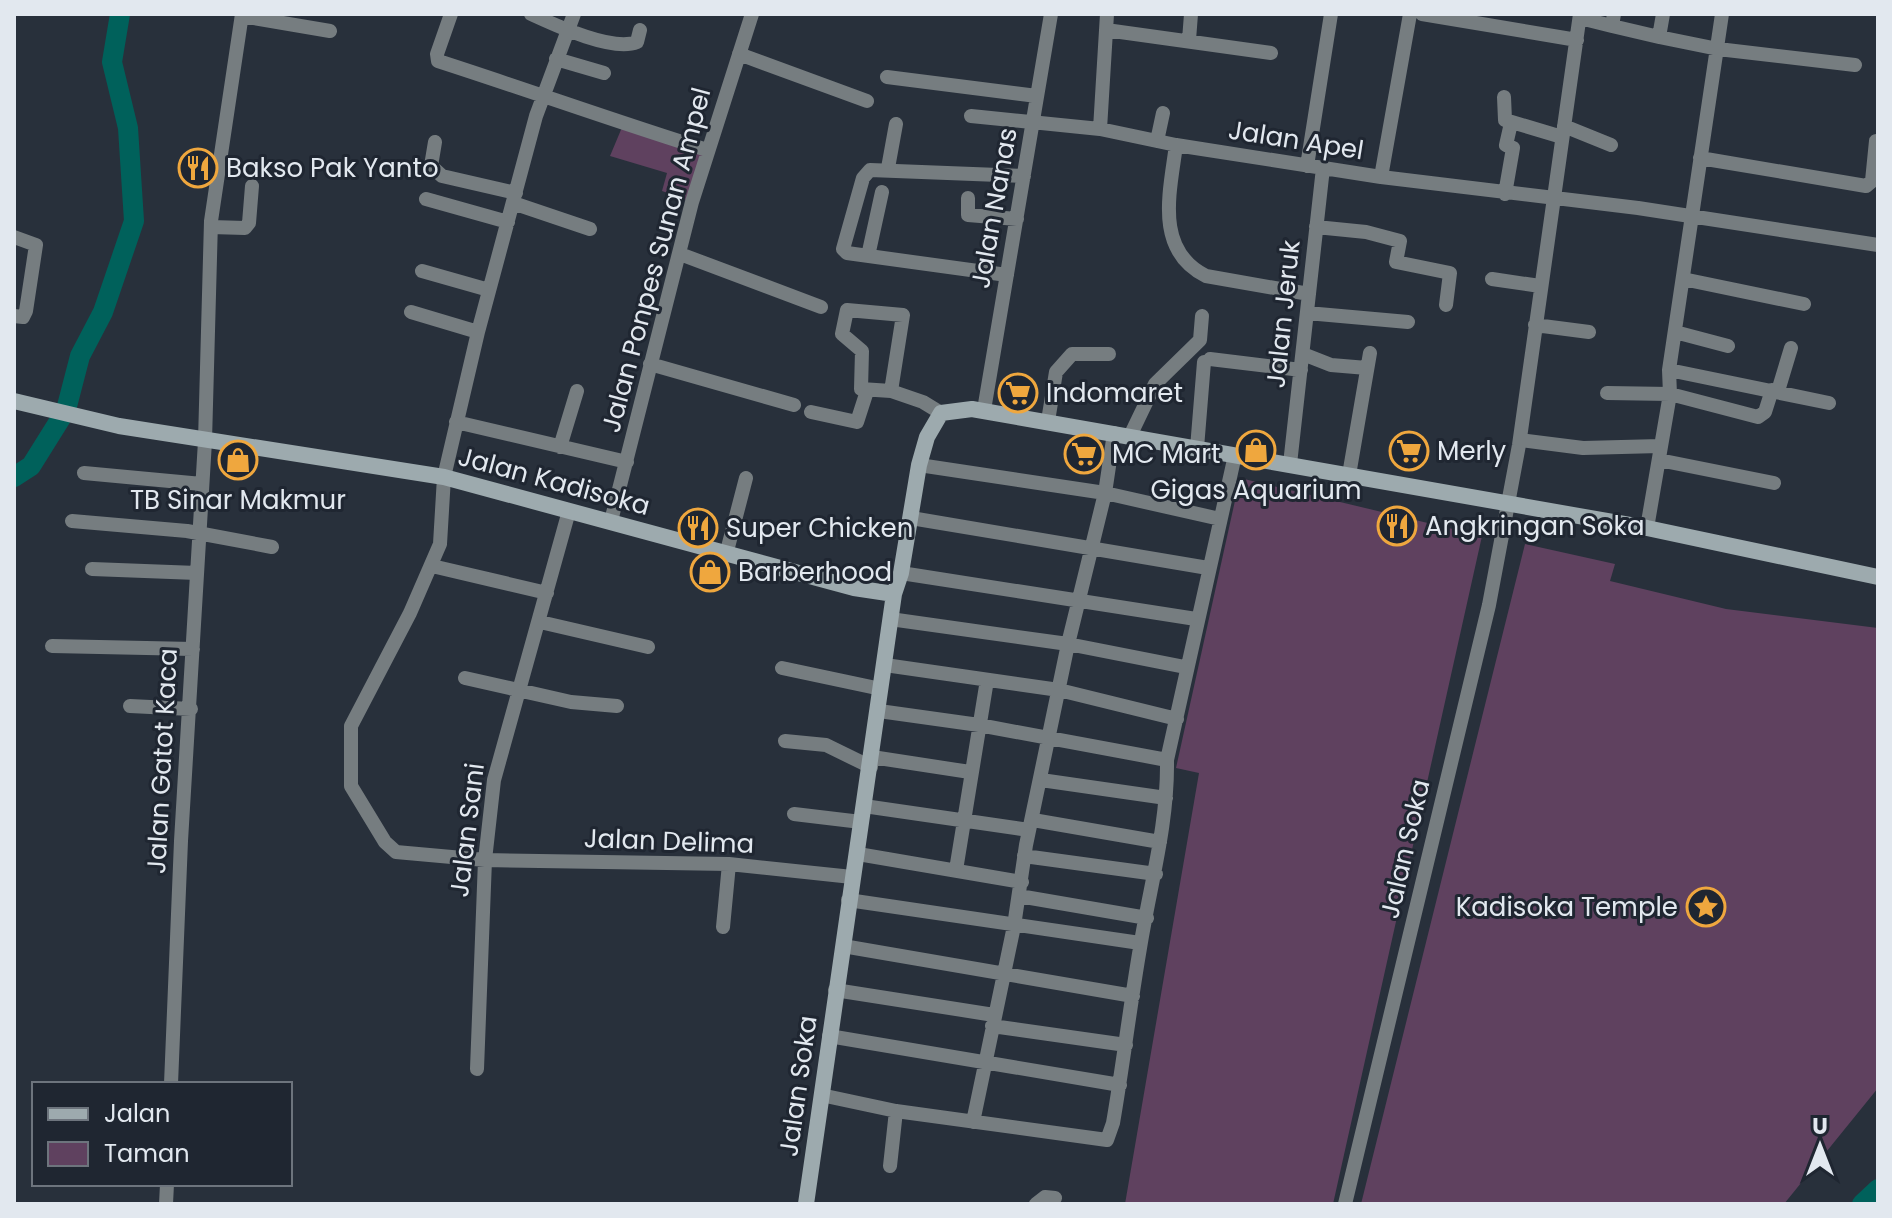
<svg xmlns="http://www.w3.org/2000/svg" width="1892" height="1218" font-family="Poppins,sans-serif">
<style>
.green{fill:#5f415f}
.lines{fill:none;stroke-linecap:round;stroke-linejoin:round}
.river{stroke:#00615b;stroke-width:20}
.street{stroke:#767d80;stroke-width:14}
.secondary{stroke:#9daaae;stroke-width:16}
.labels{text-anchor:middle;stroke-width:6;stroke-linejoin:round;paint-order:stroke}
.street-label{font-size:26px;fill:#e2e8ef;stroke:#1f2631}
.poi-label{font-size:26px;fill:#e2e8ef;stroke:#1f2631;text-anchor:start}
</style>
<rect width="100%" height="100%" fill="#28303b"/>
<!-- green -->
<path class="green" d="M623 125 707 150 692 202 662 191 667 173 610 156Z
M1240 478 1482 536 1333 1204H1125L1199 773 1176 768Z
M1525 544 1615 564 1610 581 1726 609 1878 628V1088L1784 1204H1361Z"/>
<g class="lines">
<!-- river -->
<path class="river" d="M14 477 31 466 66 410 80 356 103 312 134 221 128 128 112 62 120 14
M1862 1204 1878 1189"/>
<!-- street -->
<path class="street" d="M451 14 437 54 438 61C528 90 617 122 707 150
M531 14C555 25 612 52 637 42L640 30
M574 14 536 116 478 332 444 477 440 544 410 613 351 726V786L385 842 396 852 485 860 729 864 852 877
M1422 14 1577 40
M1663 14 1659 37 1718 49 1855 65
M242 16 330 31
M1580 18 1612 26 1614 14
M1612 26 1659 37
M1106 30 1271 53
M1189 40 1191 14
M739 54 867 101
M556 59 604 73
M887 77 1037 96
M1504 97 1505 120 1562 137
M971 116 1100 129 1176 145 1381 177 1638 208 1878 245
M1564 126 1611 145
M1100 129 1107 14
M1157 141 1163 113
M435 142 431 166 442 176 516 193
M1176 145C1170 192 1154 250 1206 276L1309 294
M1700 158 1866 186 1872 181 1876 141
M1307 166 1331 14
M888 168 896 124
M1381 177 1410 14
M1505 194 1513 148 1506 145 1511 123
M968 198V215L1017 219
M426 199 508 222
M513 203 590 229
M211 227 245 228 249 223 252 186
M1316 227 1366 232 1400 241 1396 262 1450 273 1446 305
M14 237 36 245 26 311 23 317 14 316
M680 254 821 307
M868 256 882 192
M422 271 489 290
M1007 275 847 253 843 249 863 178 870 170 1024 176
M1492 279 1540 286
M1683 279 1804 304
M411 312 478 332
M1307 313 1408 322
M1535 325 1589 332
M1675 332 1728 346
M1303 354 1331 365 1367 368
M1210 359 1301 370
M650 364 794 405
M1669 370 1829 403
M891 391 903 315 847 310 842 334 862 351 861 389 891 391 923 402 941 413
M1778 391 1791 348
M1607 393 1670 394 1758 417 1765 412 1772 390
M984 410 1051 14
M811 412 857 422 867 391
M1048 421 1056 372 1072 354H1109
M456 422 627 462
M1130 436 1155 384 1200 340 1202 316
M1520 440 1583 448 1660 446
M560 447 577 391
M1197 448 1204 362
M1659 460 1774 483
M1290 464 1323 168
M919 465 1105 493 1220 519
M84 473 202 484
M1349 475 1370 353
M911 518 1208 568
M72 521 187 531 272 547
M611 521 692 202 752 14
M1647 528 1670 394 1669 370 1722 14
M727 551 746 478
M432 566 547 593
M92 569 197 573
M901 573 1196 619
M890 619 1068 644 1185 667
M540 622 648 647
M52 646 193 649
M885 665 1059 690 1177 719
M782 668 881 689
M465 678 571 702 617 706
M130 706 191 709
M785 741 826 745 871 767
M872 757 970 772
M1167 760 1235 455
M1041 780 1166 798
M864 806 1029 830
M794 814 861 822
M1033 820 1160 842
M858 854 1022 882
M1024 856 1156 874
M956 870 987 680
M1019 896 1147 918
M848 900 1140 943
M723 927 729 864
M843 946 1133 996
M835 990 994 1015
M992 1026 1126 1045
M829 1036 1120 1085
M477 1069 485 860 494 780 569 511
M171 1084 181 841 205 441 211 221 242 14
M821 1095 896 1111 1107 1140 1113 1123C1123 1065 1130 1006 1140 948 1150 885 1168 825 1167 760L979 725 879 711
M973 1122 1014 926 1026 845 1068 644 1105 493 1114 433
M890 1166 896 1111
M166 1204 167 1184
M1036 1204 1045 1197 1055 1198
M1345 1204 1489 605 1519 445 1580 14"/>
<!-- secondary -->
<path class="secondary" d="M14 401 119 426 444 477 854 588 894 594 901 573 919 465 927 437 941 413 972 409 1647 528 1878 577
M806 1204 894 594"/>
</g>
<!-- icons -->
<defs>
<symbol id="restaurant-ring" viewBox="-11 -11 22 22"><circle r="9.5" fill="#1f2631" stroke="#efa73e" stroke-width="1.5"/><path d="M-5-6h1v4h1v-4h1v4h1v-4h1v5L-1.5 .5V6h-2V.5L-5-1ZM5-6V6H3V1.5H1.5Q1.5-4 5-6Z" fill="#efa73e"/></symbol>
<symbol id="supermarket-ring" viewBox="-11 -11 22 22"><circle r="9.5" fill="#1f2631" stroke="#efa73e" stroke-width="1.5"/><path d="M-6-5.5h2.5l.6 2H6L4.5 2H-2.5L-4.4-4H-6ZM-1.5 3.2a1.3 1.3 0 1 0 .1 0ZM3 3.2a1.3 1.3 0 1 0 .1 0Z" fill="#efa73e"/></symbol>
<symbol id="shop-ring" viewBox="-11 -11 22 22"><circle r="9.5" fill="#1f2631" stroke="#efa73e" stroke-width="1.5"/><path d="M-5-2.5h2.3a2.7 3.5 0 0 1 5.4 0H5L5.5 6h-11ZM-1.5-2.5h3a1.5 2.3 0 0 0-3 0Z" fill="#efa73e"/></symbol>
<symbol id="sight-ring" viewBox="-11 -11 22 22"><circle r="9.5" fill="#1f2631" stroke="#efa73e" stroke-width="1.5"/><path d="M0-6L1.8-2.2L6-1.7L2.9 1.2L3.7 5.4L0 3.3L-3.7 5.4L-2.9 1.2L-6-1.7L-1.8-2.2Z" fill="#efa73e"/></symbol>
</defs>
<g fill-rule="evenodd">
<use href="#restaurant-ring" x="176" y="146" width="44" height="44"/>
<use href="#supermarket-ring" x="996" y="371" width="44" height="44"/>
<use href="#shop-ring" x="1234" y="428" width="44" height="44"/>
<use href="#supermarket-ring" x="1387" y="429" width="44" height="44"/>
<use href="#supermarket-ring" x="1062" y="432" width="44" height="44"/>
<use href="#shop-ring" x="216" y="438" width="44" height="44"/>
<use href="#restaurant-ring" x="1375" y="504" width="44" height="44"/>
<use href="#restaurant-ring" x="676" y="506" width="44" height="44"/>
<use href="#shop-ring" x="688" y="550" width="44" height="44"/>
<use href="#sight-ring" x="1684" y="885" width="44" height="44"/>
</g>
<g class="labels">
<!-- street labels -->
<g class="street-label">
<text transform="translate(1296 140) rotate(9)" y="9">Jalan Apel</text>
<text transform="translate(994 208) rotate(-80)" y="9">Jalan Nanas</text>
<text transform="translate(656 260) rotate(-75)" y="9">Jalan Ponpes Sunan Ampel</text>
<text transform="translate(1283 314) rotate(-84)" y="9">Jalan Jeruk</text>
<text transform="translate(554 481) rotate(15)" y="9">Jalan Kadisoka</text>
<text transform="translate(162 761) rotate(-87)" y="9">Jalan Gatot Kaca</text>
<text transform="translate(467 830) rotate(-83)" y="9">Jalan Sani</text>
<text transform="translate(669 841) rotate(2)" y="9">Jalan Delima</text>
<text transform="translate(1405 849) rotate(-77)" y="9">Jalan Soka</text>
<text transform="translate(798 1086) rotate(-82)" y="9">Jalan Soka</text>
</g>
<!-- poi labels -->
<g class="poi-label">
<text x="226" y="177">Bakso Pak Yanto</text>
<text x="1046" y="402">Indomaret</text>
<text x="1437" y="460">Merly</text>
<text x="1112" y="463">MC Mart</text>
<text x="1256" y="499" text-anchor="middle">Gigas Aquarium</text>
<text x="238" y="509" text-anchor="middle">TB Sinar Makmur</text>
<text x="1425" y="535">Angkringan Soka</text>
<text x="726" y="537">Super Chicken</text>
<text x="738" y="581">Barberhood</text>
<text x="1678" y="916" text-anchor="end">Kadisoka Temple</text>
</g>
</g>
<!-- border -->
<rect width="1892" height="1218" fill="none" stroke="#e2e8ef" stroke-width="32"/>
<!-- legend -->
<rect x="32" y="1082" width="260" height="104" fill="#1f2631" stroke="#6d747d" stroke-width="2"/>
<rect x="48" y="1108" width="40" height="12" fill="#9daaae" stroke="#6d747d" stroke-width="2"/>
<text x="104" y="1122" font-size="24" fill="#e2e8ef">Jalan</text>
<rect x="48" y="1142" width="40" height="24" fill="#5f415f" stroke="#6d747d" stroke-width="2"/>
<text x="104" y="1162" font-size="24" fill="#e2e8ef">Taman</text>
<!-- north arrow -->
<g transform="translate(1820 1146)" stroke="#1f2631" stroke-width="6" paint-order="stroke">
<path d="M0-6L14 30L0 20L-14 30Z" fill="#e2e8ef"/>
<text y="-12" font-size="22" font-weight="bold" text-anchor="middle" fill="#e2e8ef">U</text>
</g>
</svg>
